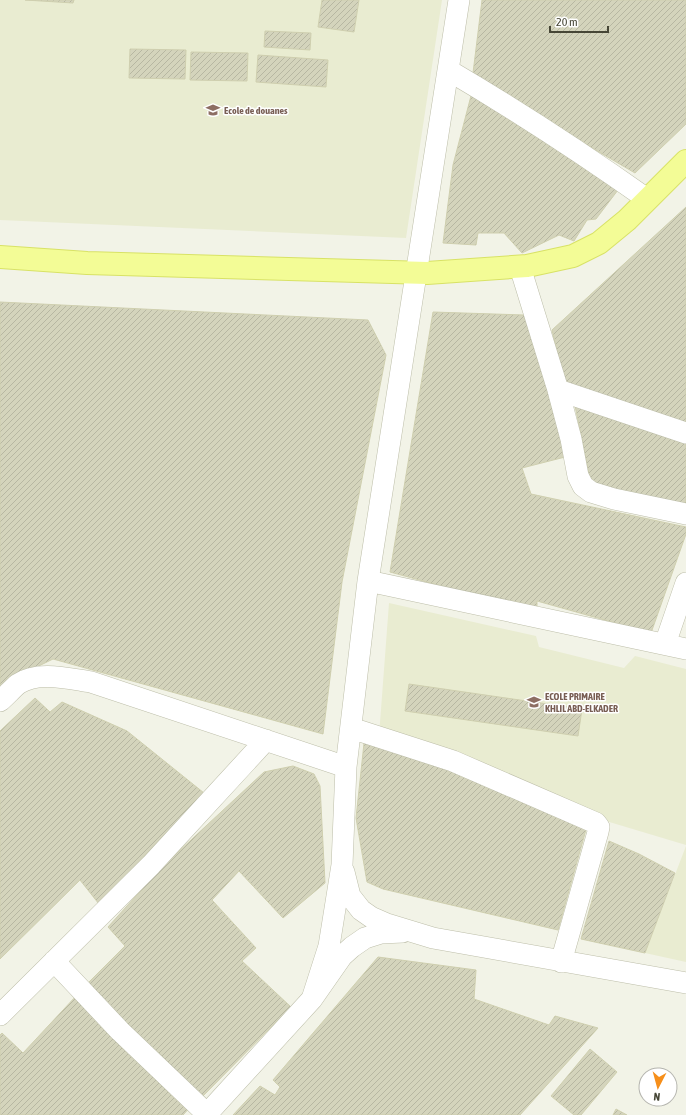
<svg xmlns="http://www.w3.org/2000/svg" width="686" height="1115" font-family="'Asap Condensed',sans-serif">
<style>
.education{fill:#e9ecd1}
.building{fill:url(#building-hatch);stroke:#cfcfaf}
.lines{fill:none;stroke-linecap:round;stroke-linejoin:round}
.minor-casing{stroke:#bdbea9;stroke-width:22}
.major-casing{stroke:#d8e266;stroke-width:24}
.minor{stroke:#fff;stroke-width:21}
.major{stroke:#f3fc96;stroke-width:22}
.labels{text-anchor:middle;stroke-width:3;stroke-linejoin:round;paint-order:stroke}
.education-label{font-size:10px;font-weight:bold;fill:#785e54;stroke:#fff;text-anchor:start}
</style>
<defs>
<pattern id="building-hatch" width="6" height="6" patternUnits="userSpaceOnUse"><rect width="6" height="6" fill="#d4d4bc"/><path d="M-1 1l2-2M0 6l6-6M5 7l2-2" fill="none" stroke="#b7b7a2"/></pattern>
</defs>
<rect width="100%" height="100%" fill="#f2f3e7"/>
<!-- education -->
<path class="education" d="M0 0H442L406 238 0 220Z
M389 603 536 636 539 647 624 668 635 656 686 669V845L566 809 379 736Z
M686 846V962L645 953Z"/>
<!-- building -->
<path class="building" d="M25 0H74L73 3Z
M322 0H359L354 32 318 27Z
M482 0H686V124L635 173 582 142 473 73Z
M265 31 311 33 310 50 264 47Z
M130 49 186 50 185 79 129 78Z
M191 52 248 53 247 81 190 80Z
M258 55 328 60 326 87 256 82Z
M472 92 621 186 596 219 587 220 574 241 559 235 522 253 504 233H478L476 245 443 243 453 165Z
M686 207V428L564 381 552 330Z
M0 302 368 320 386 355 342 582 323 734 53 659 6 682 0 688Z
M433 312 524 315 569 456 522 468 531 494 686 527V534L651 633 537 601V612L390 572Z
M574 401 686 439V506L591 484Z
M409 684 582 709 578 736 405 711Z
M35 698 50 712 62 702 127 731 204 793 99 904 80 880 0 959V731Z
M365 734 587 826 558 930 383 889 367 882 356 818Z
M293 766 314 774 320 786 325 883 283 918 239 871 212 900 256 948 242 961 291 1007 199 1100 83 988 125 946 108 927 163 866 264 772Z
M609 841 639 854 675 873 645 953 581 939Z
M378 957 476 970 474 999 549 1025 555 1016 598 1028 520 1115H233L260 1086 275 1095 280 1087 273 1080Z
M77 995 193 1104 183 1115H0V1035L2 1033 23 1053Z
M590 1049 617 1072 581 1115H574L551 1096Z
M616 1109 627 1115H613Z"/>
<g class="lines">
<defs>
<path id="minor" d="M459 0 368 581 686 649
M448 70C516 110 582 153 647 199
M520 267 558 390 686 433
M558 390 571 439 578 476 583 486 591 492 614 499 686 514
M665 644 686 583
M0 701C6 696 12 689 18 684 38 670 70 679 91 682L346 767
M351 728 453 761 596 823 599 827 598 832 561 962
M344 872 350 896 361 910 371 917 387 924 433 938 686 983
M54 961 120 1031 207 1114
M312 999 329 946 342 865 346 767 368 581
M0 1015 151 865 266 740
M206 1115 312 999 342 956 352 947 365 938 381 933 403 932"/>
<path id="major" d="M0 257 87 263 427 273 527 266 573 256 599 243 627 220 686 161"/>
</defs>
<!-- minor casing -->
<use href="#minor" class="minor-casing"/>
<!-- major casing -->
<use href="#major" class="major-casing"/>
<!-- minor -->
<use href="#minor" class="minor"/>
<!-- major -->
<use href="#major" class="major"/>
</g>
<!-- icons -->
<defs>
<symbol id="university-bare" viewBox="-9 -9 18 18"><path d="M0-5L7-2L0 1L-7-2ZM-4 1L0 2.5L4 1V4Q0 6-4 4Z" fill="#8d6e63" stroke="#fff" stroke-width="2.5" paint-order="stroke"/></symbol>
<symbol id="school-bare" viewBox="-9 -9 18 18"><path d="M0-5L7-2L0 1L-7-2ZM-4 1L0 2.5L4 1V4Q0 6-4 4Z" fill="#8d6e63" stroke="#fff" stroke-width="2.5" paint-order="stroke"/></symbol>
</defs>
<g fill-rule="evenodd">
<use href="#university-bare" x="203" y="100" width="20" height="20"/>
<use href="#school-bare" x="524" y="692" width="20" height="20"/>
</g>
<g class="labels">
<!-- education labels -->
<g class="education-label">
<text x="224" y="114">Ecole de douanes</text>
<text x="545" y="700">ECOLE PRIMAIRE<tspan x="545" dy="12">KHLIL ABD-ELKADER</tspan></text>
</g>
</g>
<!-- north arrow -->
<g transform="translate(658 1087) rotate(186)"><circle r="19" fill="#ffffff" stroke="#b5b5af"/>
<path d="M0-3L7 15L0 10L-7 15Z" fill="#f68f1a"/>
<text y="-6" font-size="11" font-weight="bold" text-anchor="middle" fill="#464636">N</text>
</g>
<!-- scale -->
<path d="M550 26v6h58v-6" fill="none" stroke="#464636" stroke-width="2"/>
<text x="556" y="26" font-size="12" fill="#464636" stroke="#ffffff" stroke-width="3" paint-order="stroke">20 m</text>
</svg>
